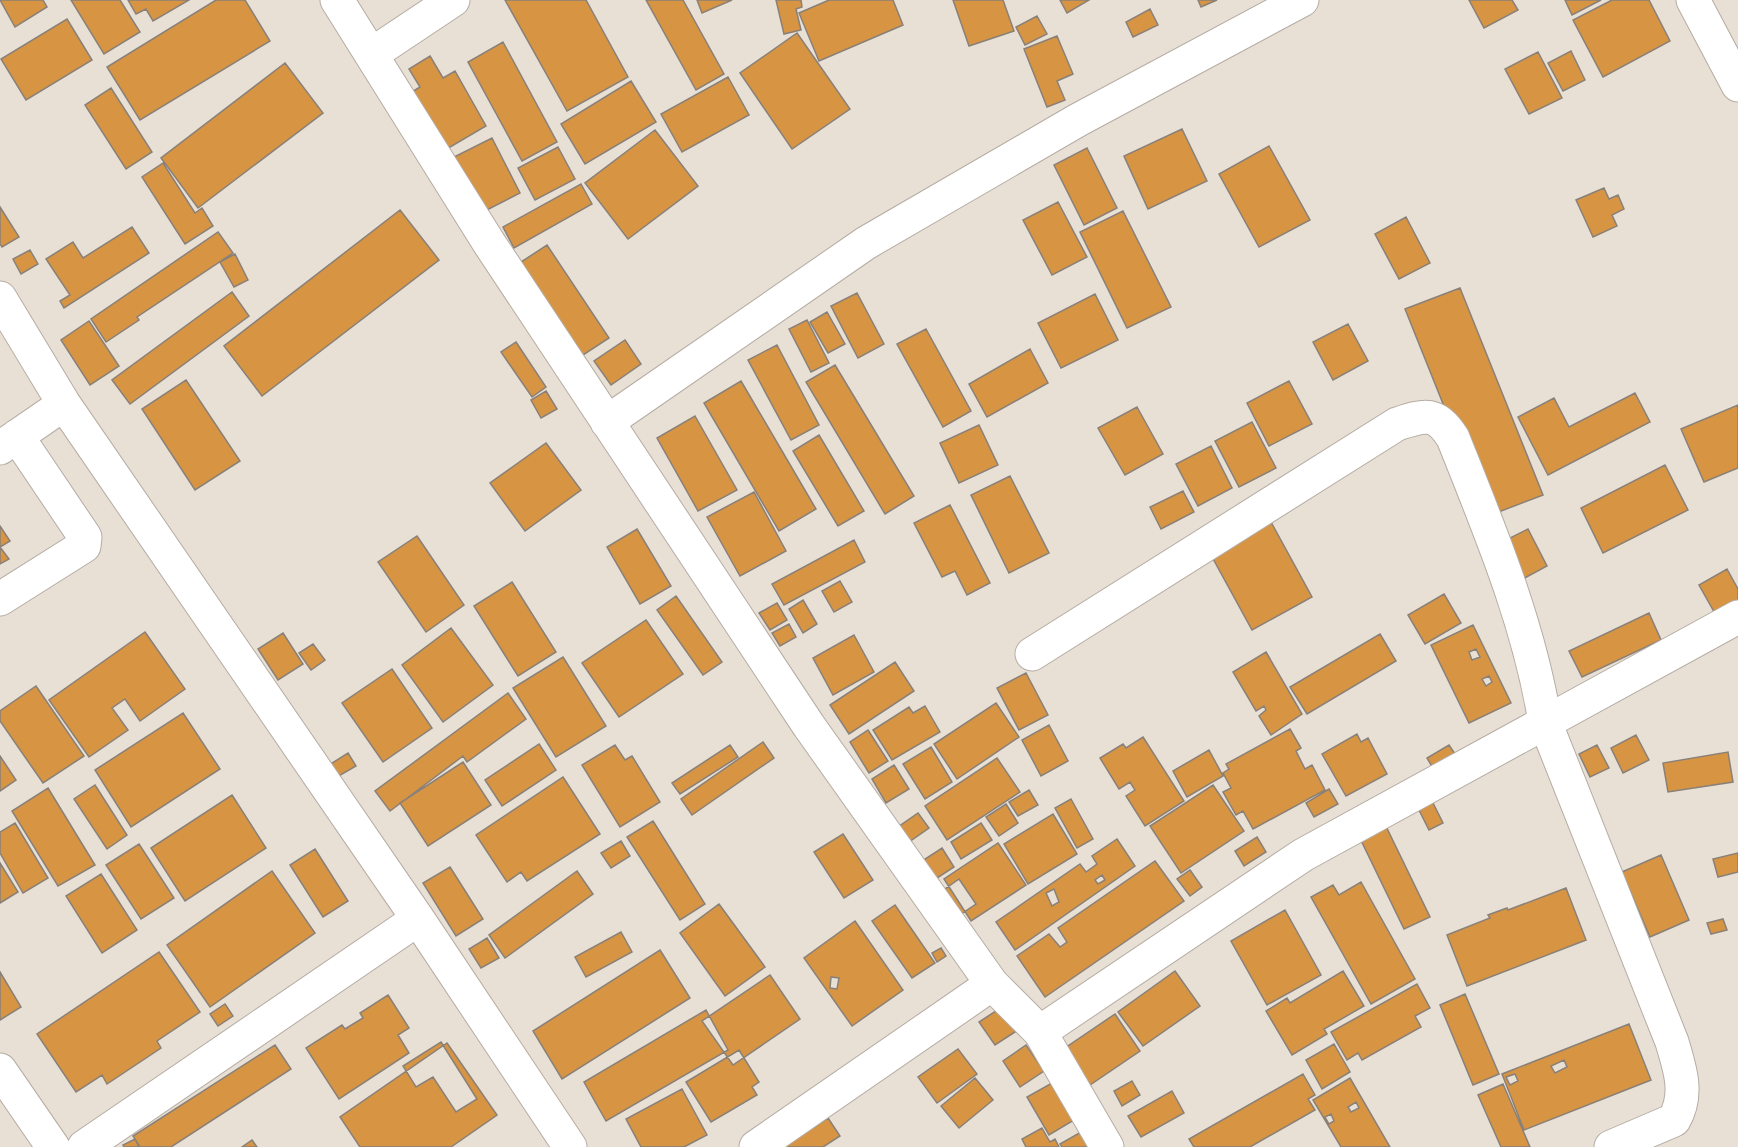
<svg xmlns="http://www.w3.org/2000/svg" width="1738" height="1147" font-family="'Space Grotesk',sans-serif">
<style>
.building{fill:#d79443;stroke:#898078;stroke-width:1.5;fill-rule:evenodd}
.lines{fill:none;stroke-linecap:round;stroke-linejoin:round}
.minor-casing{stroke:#b5aca3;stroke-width:35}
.minor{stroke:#fff;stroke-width:33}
</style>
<rect width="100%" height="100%" fill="#e8dfd5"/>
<!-- building -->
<path class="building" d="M0 0H43L47 7 15 27Z
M71 0H120L140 32 104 54Z
M128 0H189L153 21 146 9 136 14Z
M216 0H245L270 41 140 120 107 67Z
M505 0H586L628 77 567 111Z
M646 0H683L724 74 696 90Z
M697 0H732L702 13Z
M776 0H801L802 7 796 9 801 30 784 34Z
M829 0H893L903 25 819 61 799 13Z
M953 0H1003L1014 31 969 46Z
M1060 0H1089L1067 13Z
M1198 0H1217L1201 7Z
M1469 0H1512L1518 10 1484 28Z
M1565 0H1601L1572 15Z
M1612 0H1649L1670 41 1603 77 1573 20Z
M1150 9 1158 25 1133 37 1126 22Z
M1037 16 1047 34 1025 45 1016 27Z
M67 19 92 60 26 100 1 59Z
M797 33 850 109 792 149 740 73Z
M1057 36 1073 74 1057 81 1065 100 1047 107 1024 49Z
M503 42 557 142 522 161 468 62Z
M1571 51 1585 80 1563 91 1548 63Z
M1538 52 1562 98 1529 114 1505 69Z
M430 56 443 78 455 71 486 126 440 153 407 95 420 87 409 69Z
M285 63 323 113 198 208 161 158Z
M728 77 749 115 682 152 661 114Z
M631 81 656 122 585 164 561 124Z
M111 88 152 152 126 169 85 105Z
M1182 129 1207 181 1148 209 1124 156Z
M655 130 698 186 628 239 585 183Z
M492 138 520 193 479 214 450 159Z
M1269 146 1310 220 1259 247 1219 174Z
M558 147 575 179 535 200 518 168Z
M1087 148 1117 208 1084 225 1054 165Z
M163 163 195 213 202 208 213 226 185 244 142 177Z
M581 184 592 204 514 248 503 227Z
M1604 188 1609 199 1618 195 1624 209 1612 215 1617 226 1593 237 1576 200Z
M1058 202 1087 257 1052 275 1023 220Z
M0 207 19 237 2 247 0 244Z
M400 210 439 260 262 396 224 346Z
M1123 211 1171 307 1127 328 1080 232Z
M1406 217 1430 263 1399 279 1375 234Z
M132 227 149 253 64 308 60 301 70 295 46 259 73 242 83 258Z
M218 232 233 253 137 317 139 320 106 342 91 319Z
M547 245 609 338 580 357 518 264Z
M30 250 38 264 21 274 13 259Z
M235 254 248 280 234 287 220 262Z
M1460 288 1543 495 1488 516 1405 309Z
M232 292 249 316 130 404 112 380Z
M857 293 884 344 858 358 831 306Z
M1095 294 1118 340 1061 368 1038 323Z
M827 312 845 344 828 353 810 322Z
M807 320 829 363 811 372 789 329Z
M89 321 119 366 90 385 61 340Z
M1348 324 1368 361 1333 380 1313 342Z
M926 329 971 411 943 427 897 344Z
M625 340 641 364 611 385 594 361Z
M516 342 546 387 532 397 501 352Z
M777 345 819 425 791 440 748 360Z
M1030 349 1048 383 987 417 969 384Z
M835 365 914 496 885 514 806 382Z
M186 380 240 461 195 490 142 409Z
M741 381 816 509 779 531 704 403Z
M1289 381 1312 424 1269 446 1247 403Z
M546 391 557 409 541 418 531 400Z
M1635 393 1650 422 1548 475 1518 417 1554 398 1569 427Z
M1738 405V468L1704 482 1681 429Z
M1137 407 1163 454 1125 475 1098 428Z
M695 416 737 490 698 511 657 438Z
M1252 422 1276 468 1239 487 1215 441Z
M979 425 998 465 959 483 940 443Z
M819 435 864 511 838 526 793 451Z
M546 443 581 490 525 531 490 483Z
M1211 446 1232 488 1198 506 1176 464Z
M1665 465 1688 510 1603 553 1581 508Z
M1010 476 1049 553 1009 573 971 495Z
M1183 491 1194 512 1161 529 1150 507Z
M754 492 786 551 740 576 707 517Z
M950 505 990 583 967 595 955 571 942 577 914 523Z
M1271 522 1312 597 1252 630 1211 555Z
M0 526 10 541 0 547 9 559 0 564Z
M637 529 671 586 640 604 607 547Z
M1528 529 1547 566 1521 580 1502 542Z
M417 536 464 605 426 632 378 562Z
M854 540 865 562 784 605 772 584Z
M1727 569 1738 589V605L1717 617 1699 585Z
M840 581 852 602 834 612 822 591Z
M512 582 556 652 518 676 474 606Z
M1444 594 1461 623 1425 644 1408 615Z
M676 596 722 662 703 675 657 610Z
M803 600 817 624 803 633 789 609Z
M777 603 787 620 770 630 759 613Z
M1649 613 1661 640 1582 677 1569 651Z
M646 620 683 674 619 717 582 663Z
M789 624 796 637 780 646 772 633Z
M1473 625 1511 703 1469 723 1431 645ZM1476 649 1480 657 1472 660 1469 652ZM1489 676 1492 682 1486 686 1482 679Z
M451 628 493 685 443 722 402 665Z
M145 632 185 689 140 721 125 699 112 708 128 730 89 757 49 700Z
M283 633 303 664 278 680 258 649Z
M1380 634 1396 661 1307 714 1290 687Z
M854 635 874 672 833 695 813 658Z
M313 644 325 660 311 670 299 653Z
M1266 652 1302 714 1271 735 1259 716 1266 710 1264 706 1256 711 1233 672Z
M563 657 606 726 556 757 513 688Z
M895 662 914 691 849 734 830 705Z
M392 669 432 728 383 762 342 703Z
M1026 673 1048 715 1019 730 997 688Z
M36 686 84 756 43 783 0 721V711Z
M508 693 526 719 467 762 463 756 390 811 375 791Z
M996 703 1019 737 957 779 934 744Z
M925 706 940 732 892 760 873 730 909 707 913 713Z
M183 713 220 769 131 827 95 770Z
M1049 725 1068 761 1041 776 1022 740Z
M1290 729 1301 748 1296 751 1305 769 1312 765 1325 790 1253 829 1243 811 1236 815 1223 792 1231 788 1223 773 1229 769 1226 764Z
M868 730 888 761 869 773 850 742Z
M1357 734 1361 742 1368 738 1387 774 1346 796 1322 754Z
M1636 735 1649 760 1623 773 1611 748Z
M1143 737 1184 801 1145 826 1126 796 1135 790 1130 782 1119 789 1100 758 1123 744 1126 748Z
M763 742 774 758 692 815 681 799Z
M539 744 556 770 502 806 485 780Z
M615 745 625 760 632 756 660 802 620 827 582 765Z
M730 745 738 757 680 794 672 783Z
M1449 745 1457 757 1434 770 1427 758Z
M1597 745 1609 768 1590 777 1579 754Z
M931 747 952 782 925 799 903 764Z
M1209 750 1223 776 1187 797 1173 771Z
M1728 752 1733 782 1668 792 1663 763Z
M348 753 356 766 337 777 329 765Z
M0 756 16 780 0 791Z
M997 758 1020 792 947 840 925 806Z
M463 762 491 805 428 846 400 803Z
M894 765 909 789 886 803 872 779Z
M563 777 600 834 527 881 521 872 507 882 476 835Z
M95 785 127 835 107 849 74 799Z
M1213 785 1244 831 1181 873 1150 826Z
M48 788 95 865 58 886 12 811Z
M1329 789 1338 804 1314 817 1306 803Z
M1029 790 1038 805 1018 816 1009 802Z
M232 795 266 848 185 901 151 848Z
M1071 799 1093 839 1077 848 1055 808Z
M1432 801 1443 823 1429 830 1418 808Z
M1006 804 1018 823 999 836 986 817Z
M918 813 929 828 909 842 898 827Z
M1053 814 1077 854 1028 884 1004 844Z
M1382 818 1430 917 1404 929 1356 830Z
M653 821 705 904 680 920 627 837Z
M15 823 48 878 23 893 0 853V832Z
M981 823 992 840 961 859 951 842Z
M843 834 873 880 844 898 814 852Z
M1257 837 1266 852 1244 866 1235 851Z
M1117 839 1135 866 1015 950 996 922 1080 864 1086 872 1097 864 1092 856ZM1102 875 1105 880 1098 884 1095 880ZM1054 889 1059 902 1052 906 1046 893Z
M621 841 630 856 611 868 601 853Z
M998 843 1026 885 971 921 944 879Z
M139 844 174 898 141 919 106 865Z
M942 848 954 867 931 882 919 863Z
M315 849 348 901 323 917 290 865Z
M1738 853V872L1718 877 1713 859Z
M1661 855 1689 920 1650 937 1622 872Z
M1155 861 1184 901 1045 997 1017 956 1049 934 1060 947 1067 942 1058 928Z
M0 863 18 892 0 903Z
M450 867 483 919 456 936 423 883Z
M1190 870 1202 887 1190 896 1177 879Z
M272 871 315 933 210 1007 167 945Z
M577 871 593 894 505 958 489 935Z
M101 874 137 930 102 953 66 896Z
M959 879 976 904 961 914 945 889Z
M1361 882 1415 979 1371 1004 1311 897 1333 885 1339 895Z
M1566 888 1586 940 1467 986 1447 935 1490 918 1488 915 1507 908 1508 910Z
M719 904 765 967 725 996 680 933Z
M895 905 935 963 912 978 872 921Z
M1285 910 1321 975 1267 1005 1231 941Z
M1723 919 1727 930 1711 934 1707 923Z
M855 921 903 990 852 1026 804 958ZM831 977 839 978 837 989 830 988Z
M621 932 632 952 586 977 575 957Z
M487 938 499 958 481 968 469 949Z
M941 948 946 956 937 962 932 953Z
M660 950 690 998 562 1079 533 1031Z
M159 952 200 1012 157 1041 161 1048 107 1084 102 1075 76 1092 37 1034Z
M1175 971 1200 1006 1143 1046 1118 1012Z
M1343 971 1364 1006 1324 1029 1327 1034 1292 1055 1266 1011 1287 998 1290 1003Z
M0 972 21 1007 0 1020Z
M770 975 800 1019 733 1065 702 1021Z
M1417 984 1430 1008 1415 1016 1421 1027 1362 1060 1358 1053 1347 1060 1331 1032Z
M1465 994 1499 1074 1473 1085 1440 1005Z
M388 995 409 1028 398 1035 409 1053 339 1099 306 1048 342 1025 345 1029 363 1018 360 1013Z
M225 1004 233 1016 218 1026 210 1014Z
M1002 1007 1018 1030 995 1045 979 1022Z
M706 1010 728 1050 606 1121 584 1082Z
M1115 1014 1140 1051 1090 1085 1065 1048Z
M1629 1024 1651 1080 1524 1130 1502 1074ZM1564 1060 1567 1067 1555 1073 1551 1066ZM1515 1074 1518 1081 1510 1085 1506 1077Z
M441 1042 477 1099 456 1112 433 1077 416 1087 403 1066Z
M447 1043 497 1115 451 1147H360L340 1117Z
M1334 1044 1350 1072 1322 1089 1306 1060Z
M275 1045 291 1069 171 1147H140L133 1136Z
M1026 1045 1044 1071 1020 1087 1003 1061Z
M958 1049 977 1074 937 1103 918 1077Z
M739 1050 759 1082 752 1087 757 1095 711 1122 686 1082Z
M1303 1074 1315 1095 1308 1099 1315 1110 1250 1147H1194L1189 1139Z
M975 1078 993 1100 959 1128 941 1106Z
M1350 1078 1390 1147H1341L1313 1100ZM1356 1102 1359 1108 1351 1112 1348 1107ZM1331 1114 1334 1121 1329 1124 1325 1117Z
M1132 1081 1140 1095 1122 1106 1114 1091Z
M1052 1083 1074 1120 1049 1135 1027 1097Z
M1503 1084 1530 1147H1501L1478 1095Z
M682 1089 707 1135 684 1147H641L626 1119Z
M1172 1091 1184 1113 1141 1137 1128 1116Z
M828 1118 840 1136 823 1147H782Z
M1042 1128 1050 1142 1055 1139 1059 1147H1026L1022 1139Z
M1081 1132 1089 1147H1062L1060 1144Z
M135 1139 139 1147H124L123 1145Z
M252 1140 257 1147H242Z"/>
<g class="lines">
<defs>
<path id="minor" d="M337 0 489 243 809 726 992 984 1040 1032 1107 1147
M1693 0 1738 85
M372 54 453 0
M0 298 64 404 418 919 570 1147
M607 422 866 243 1078 120 1302 0
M0 448 64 404
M0 599 84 546 85 537 17 436
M1032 654 1397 424C1425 415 1436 411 1453 438 1490 531 1529 623 1545 722L1672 1042C1680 1069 1689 1094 1674 1120L1611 1147
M1040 1032 1303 855 1738 617
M0 1070 53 1147
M84 1147 418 919
M756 1147 992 984"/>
</defs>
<!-- minor casing -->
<use href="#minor" class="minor-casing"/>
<!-- minor -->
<use href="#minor" class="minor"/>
</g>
</svg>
